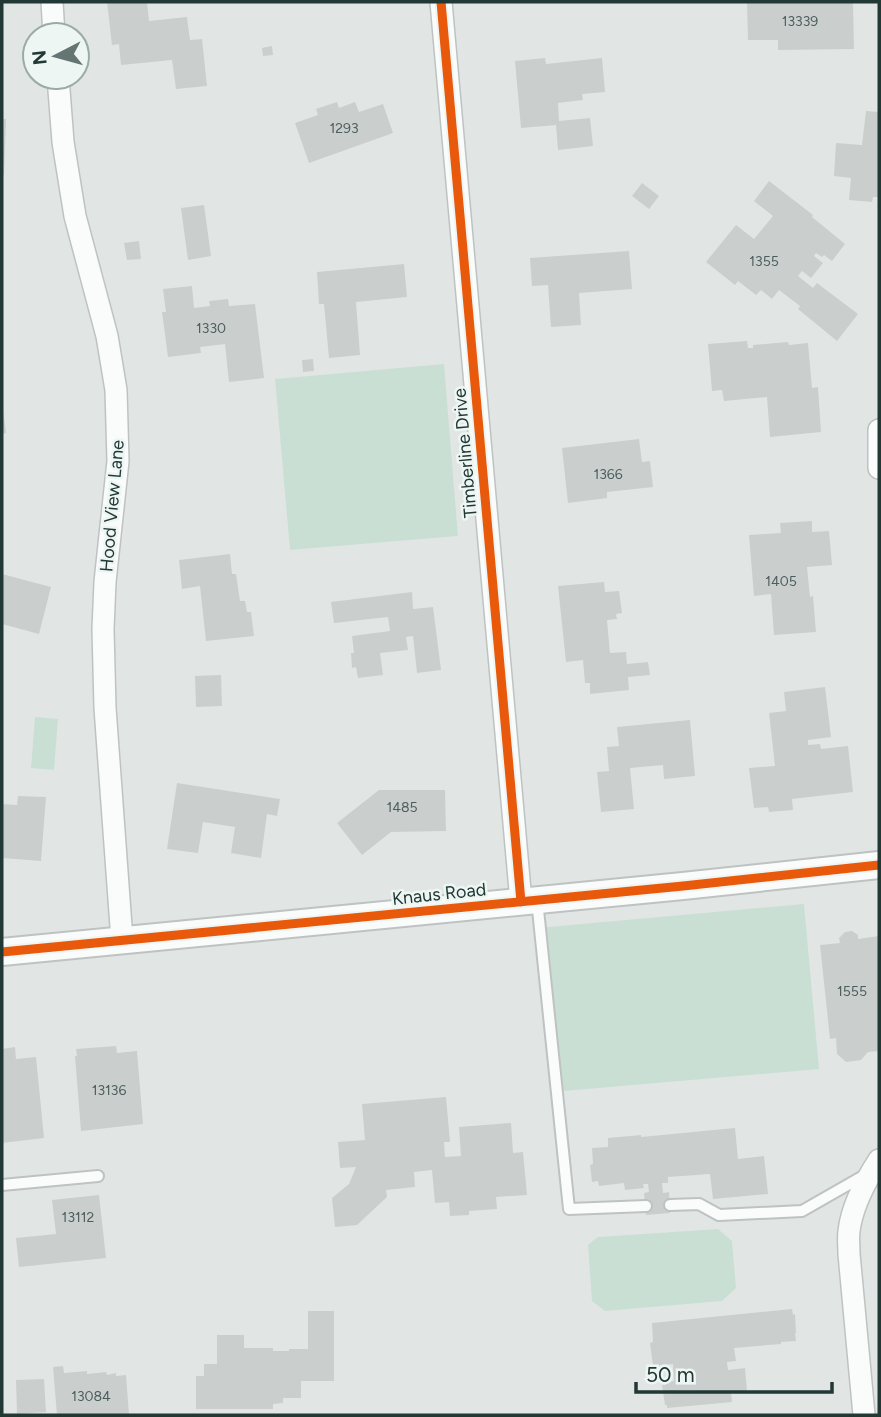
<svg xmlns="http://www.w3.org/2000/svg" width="881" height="1417" font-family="Figtree,sans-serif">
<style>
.green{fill:#cadfd4}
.building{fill:#cacfce}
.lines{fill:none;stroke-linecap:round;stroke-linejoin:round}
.service-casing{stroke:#bec3c2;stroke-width:14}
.minor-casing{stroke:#bec3c2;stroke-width:24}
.tertiary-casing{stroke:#bec3c2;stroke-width:30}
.service{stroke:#fafbfb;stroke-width:10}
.minor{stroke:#fafbfb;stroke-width:21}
.tertiary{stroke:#fafbfb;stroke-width:26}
.cycleway-casing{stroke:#eef6f3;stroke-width:13}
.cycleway{stroke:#e8590c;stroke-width:9}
.labels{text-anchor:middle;stroke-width:5;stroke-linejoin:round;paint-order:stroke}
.number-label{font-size:14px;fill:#4c5e5c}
.street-label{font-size:18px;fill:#213835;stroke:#eef6f3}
</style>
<rect width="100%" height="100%" fill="#e1e6e5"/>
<!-- green -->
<path class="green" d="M444 364 458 536 290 550 275 379Z
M35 717 58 719 54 770 31 768Z
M804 904 819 1069 552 1092 538 928Z
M718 1229 732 1241 736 1288 722 1301 605 1311 592 1301 588 1245 598 1237Z"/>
<!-- building -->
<path class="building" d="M107 2H147L149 21 187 17 190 40 202 39 207 86 176 89 172 60 121 65 119 44 112 45Z
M747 2H853L854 49 778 50V40H748Z
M272 46 273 55 263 56 262 48Z
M545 58 546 64 602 58 605 92 582 94 583 100 558 103 559 121 590 118 593 146 558 150 556 125 521 128 515 61Z
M337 102 339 108 355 102 359 112 383 104 393 133 309 163 295 123 318 115 316 109Z
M866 111 879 112V197H873L872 202 849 200 851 178 834 176 836 143 862 145Z
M2 119H6L4 175H2Z
M769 181 813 215 812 217 845 244 832 261 824 255 822 257 816 253 814 256 823 263 811 278 802 271 798 276 813 288 817 283 858 314 837 341 798 309 800 306 779 290 772 299 761 290 756 295 738 281 735 285 706 262 736 225 754 239 773 216 754 201Z
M642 183 659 196 649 209 632 196Z
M204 205 211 256 188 260 181 208Z
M139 241 141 259 127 260 124 243Z
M629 251 632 289 579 293 581 325 551 327 548 285 532 286 530 258Z
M404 264 407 297 356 302 360 355 329 358 324 304H319L317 272Z
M192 286 194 308 210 306 209 301 228 299 229 306 255 304 264 378 229 382 225 344 200 347 201 353 168 357 162 312H166L163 289Z
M747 341 748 348H753V345L788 342 789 345 808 343 812 388 818 387 821 432 770 437 767 397 724 401 722 390 712 391 708 344Z
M313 359 314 371 303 372 302 360Z
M2 409H3L6 433 2 434Z
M639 439 642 462 650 461 653 487 607 492V498L568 503 562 448Z
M812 521V532L829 531 832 565 807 567 810 597 813 596 816 632 774 635 771 594 754 596 749 535 781 533 780 523Z
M230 554 232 574H236L240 601H245L247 612H251L254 636 206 641 200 586 182 589 179 560Z
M2 574 51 587 39 634 2 624Z
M604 582 605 592 619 591 622 613 616 614 617 619 607 620 610 653 626 652 627 664 648 662 650 675 628 677 629 690 590 694V683H585L583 660 566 662 558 586Z
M412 592 413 609 433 607 441 670 417 673 413 636 406 637 408 650 380 653 383 675 358 678 356 667 352 668 351 653H354L352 636 390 631 388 617 334 623 331 602Z
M221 675 222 706 196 707 195 676Z
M825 687 831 737 808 740V745L820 744 821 749 848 746 853 792 792 799 793 810 769 812 768 807 754 808 749 768 775 766 769 713 786 711 784 692Z
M690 720 695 776 664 779 663 765 630 768 634 809 601 812 597 772 609 771 607 747 619 746 617 727Z
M177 783 280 799 277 816 267 814 261 858 231 853 235 827 203 822 198 853 167 849Z
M379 790H445L446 831 391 832 362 855 337 823Z
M18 796 46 797 41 861 2 858V804L17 805Z
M852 931 858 935V939L879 936V1051L868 1052 861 1060 846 1062 837 1054 836 1038 830 1039 820 945 840 943 839 938 845 932Z
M116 1046 117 1053 137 1051 143 1124 81 1131 75 1056H77L76 1049Z
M15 1047 16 1059 36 1057 44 1138 2 1143V1049Z
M446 1097 450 1142H444L445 1157 461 1156 459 1127 511 1123 513 1153 523 1152 527 1195 496 1197 497 1209 469 1211V1215L450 1216 449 1202 435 1203 432 1170 414 1172 415 1187 386 1190 387 1197 357 1225 335 1227 332 1198 349 1184 356 1167 340 1168 338 1142 365 1140 362 1104Z
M735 1128 738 1159 764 1156 768 1194 713 1199 710 1174 668 1177V1183H662L663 1193 669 1192 670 1213 646 1215 644 1193 649 1192 648 1184H643L644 1188 625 1190 624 1183 599 1186 598 1181 592 1182 590 1165 593 1164 592 1148 608 1147V1138L641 1135V1137Z
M99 1195 106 1258 19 1267 16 1238 56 1234 52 1200Z
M792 1309 793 1315 795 1314 796 1333H795L796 1341 781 1342V1344L734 1348 736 1361 727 1362 728 1370 745 1368 747 1391 731 1393 732 1402 667 1408V1405H665L662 1385H665V1382L674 1381 673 1364 653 1366 650 1343 653 1342 652 1323Z
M308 1311H334V1381H301V1398H283V1403L273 1404V1409H196V1376H204V1364H217V1335H244V1348H273V1351H289V1349H308Z
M63 1366 64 1373 87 1371V1374L106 1372 107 1375 116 1373V1376L126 1375 129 1415H57L53 1367Z
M44 1379 46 1412 17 1414 16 1380Z"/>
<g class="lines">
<defs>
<path id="service" d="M537 900 569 1209 646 1206
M2 1185 98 1176
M670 1205 699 1204 719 1215 802 1211 865 1175"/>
<path id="minor" d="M52 2 54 35
M441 2 521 902
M58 77 63 142 75 216 107 336 116 390 118 461 105 582 103 629 105 708 122 940
M879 430V468
M864 1415 849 1254C849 1246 848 1238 849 1231 852 1206 866 1180 879 1160"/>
<path id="tertiary" d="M2 952 683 886 879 865"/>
</defs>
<!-- service casing -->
<use href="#service" class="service-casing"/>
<!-- minor casing -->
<use href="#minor" class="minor-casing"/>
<!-- tertiary casing -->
<use href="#tertiary" class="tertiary-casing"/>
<!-- service -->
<use href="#service" class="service"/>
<!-- minor -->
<use href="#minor" class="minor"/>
<!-- tertiary -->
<use href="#tertiary" class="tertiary"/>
<defs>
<path id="cycleway" d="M441 2 521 902
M2 952 683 886 879 865"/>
</defs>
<!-- cycleway casing -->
<use href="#cycleway" class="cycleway-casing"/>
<!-- cycleway -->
<use href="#cycleway" class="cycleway"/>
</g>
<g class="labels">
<!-- number labels -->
<g class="number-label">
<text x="800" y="26">13339</text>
<text x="344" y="133">1293</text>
<text x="764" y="266">1355</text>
<text x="211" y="333">1330</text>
<text x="608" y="479">1366</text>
<text x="781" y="586">1405</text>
<text x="402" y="812">1485</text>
<text x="852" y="996">1555</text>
<text x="109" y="1095">13136</text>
<text x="78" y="1222">13112</text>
<text x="91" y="1401">13084</text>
</g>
<!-- street labels -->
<g class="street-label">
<text transform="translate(465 453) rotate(-95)" y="6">Timberline Drive</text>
<text transform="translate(112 506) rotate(-85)" y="6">Hood View Lane</text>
<text transform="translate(439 894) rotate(-6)" y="6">Knaus Road</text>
</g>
</g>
<!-- border -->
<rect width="881" height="1417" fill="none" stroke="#213835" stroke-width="7"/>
<!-- north arrow -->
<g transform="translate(56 56) rotate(264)"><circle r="33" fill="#eef6f3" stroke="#9caaa7" stroke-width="2"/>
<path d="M0-5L12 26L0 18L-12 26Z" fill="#647573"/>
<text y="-10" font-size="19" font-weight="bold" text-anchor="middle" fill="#213835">N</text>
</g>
<!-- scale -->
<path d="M636 1382v10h196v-10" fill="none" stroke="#213835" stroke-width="3.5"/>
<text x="646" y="1382" font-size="21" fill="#213835" stroke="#eef6f3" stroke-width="5" paint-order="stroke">50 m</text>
</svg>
